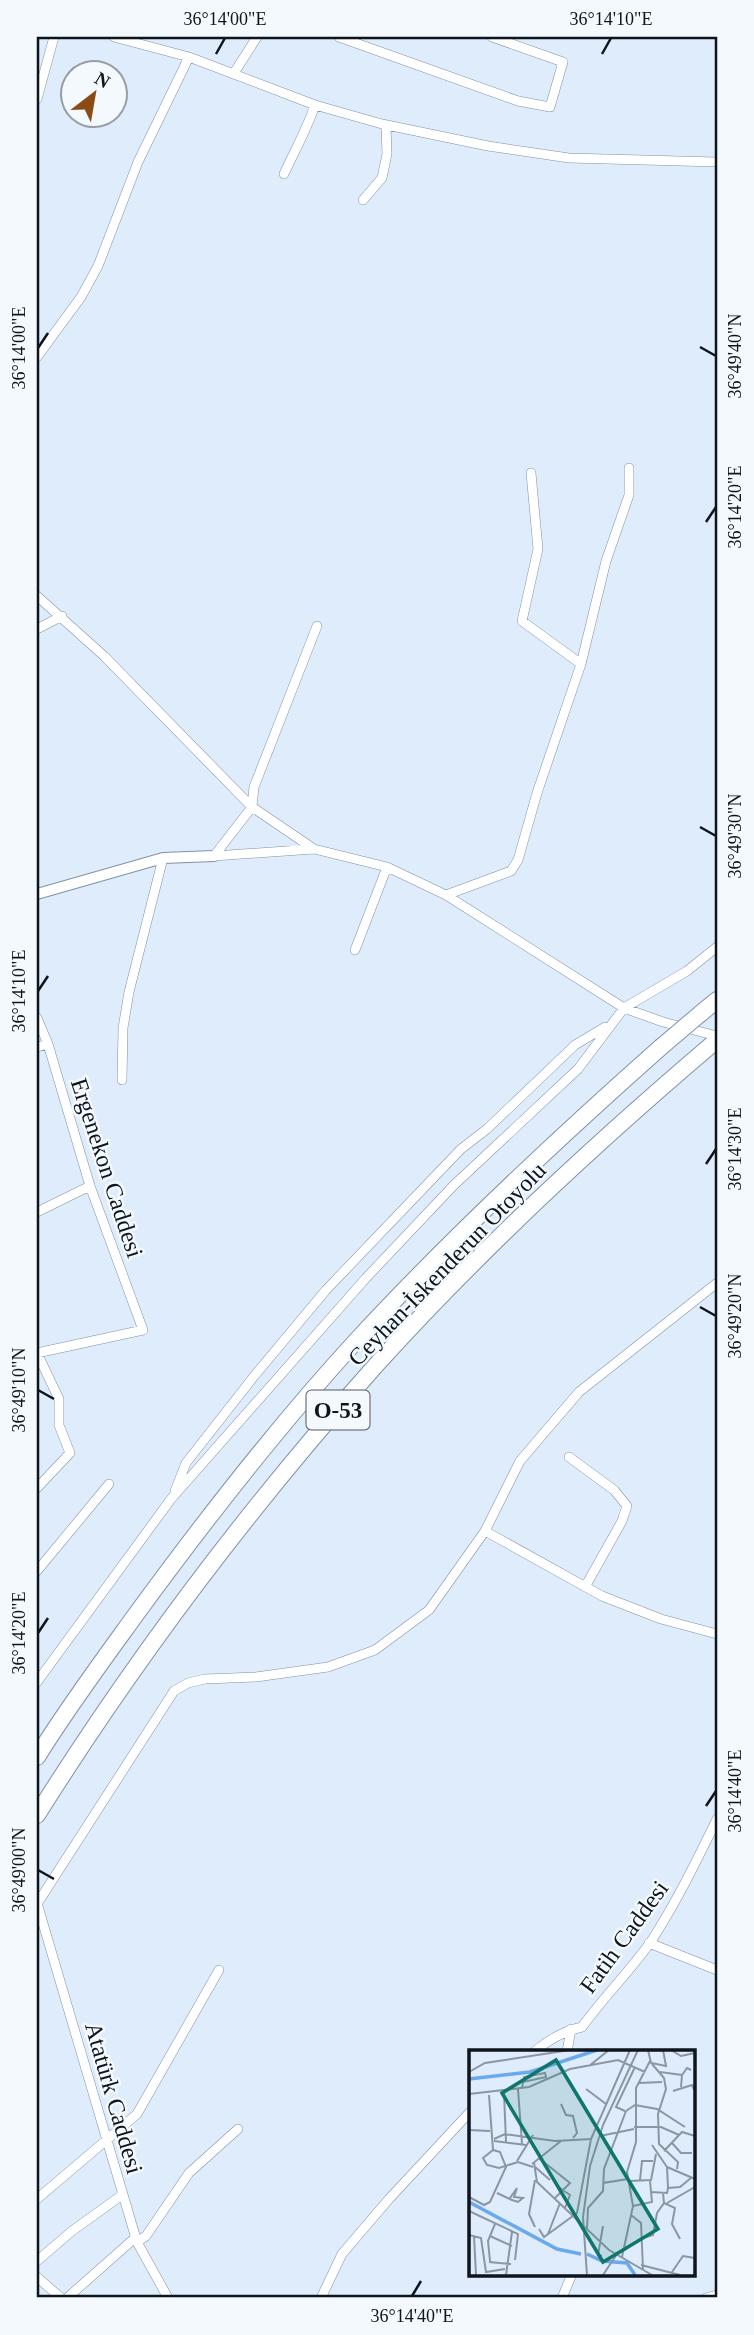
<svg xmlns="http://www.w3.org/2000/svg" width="754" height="2335" font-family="'Times New Roman',serif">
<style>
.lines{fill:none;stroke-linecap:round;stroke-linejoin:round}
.minor-casing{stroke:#7e92a8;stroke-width:10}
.tertiary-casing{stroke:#7e92a8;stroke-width:12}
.motorway-casing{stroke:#7e92a8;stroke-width:18}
.minor{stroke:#fff;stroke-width:9}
.tertiary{stroke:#fff;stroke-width:10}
.motorway{stroke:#fff;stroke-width:16}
.motorway-bridge-casing{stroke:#7e92a8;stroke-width:18;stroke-linecap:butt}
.motorway-bridge{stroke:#fff;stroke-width:16}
.ticks{fill:none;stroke:#0e151d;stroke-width:2.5}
.labels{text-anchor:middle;stroke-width:5;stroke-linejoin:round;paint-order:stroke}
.shield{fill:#f4f9fe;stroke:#535960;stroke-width:2}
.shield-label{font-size:23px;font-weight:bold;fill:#0e151d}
.street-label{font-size:24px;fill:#0e151d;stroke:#f4f9fe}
.inset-river{fill:none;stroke:#6ba9ed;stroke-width:3.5}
.inset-road{fill:none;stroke:#8b96a2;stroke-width:2}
.view{fill:#0f766e;fill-opacity:0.15;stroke:#0f766e;stroke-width:3.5}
.inset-edge{fill:none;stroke:#0e151d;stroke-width:3.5}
.neatline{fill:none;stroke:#0e151d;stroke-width:2.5}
.ticks-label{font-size:18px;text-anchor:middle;fill:#0e151d}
</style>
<rect width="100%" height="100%" fill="#dfecfb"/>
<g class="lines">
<defs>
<path id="minor" d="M114 37 189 57 315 105 382 124 488 146 569 158 717 162
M339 37 518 101 550 107 563 62 492 37
M234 73 257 37
M37 99 54 37
M284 174C295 150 307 129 315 105
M363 200 382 178 387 154 386 125
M37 357 81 297 98 266 138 162 189 57
M37 596 104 656 252 807 314 849
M37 629 62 616
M581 664 606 561 629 495V468
M214 856 314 849 387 867 446 895 624 1008 663 1022 717 1036
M214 856 252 807 254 787 317 626
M446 895 511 871 518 860 537 793 581 664 522 621 538 549 531 473
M355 950 387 867
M37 1018 48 1044 90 1186 143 1330 37 1353 59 1399V1425L70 1453 37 1488
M37 1047 48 1044
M122 1080 123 1028 129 992 163 858
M37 1212 90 1186
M569 1457 614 1490 627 1506 622 1521 585 1587
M175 1491 186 1463 255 1375 326 1290 461 1149 487 1129 575 1045 605 1027
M485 1531 602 1596 661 1619 717 1634
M37 1571 109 1484
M37 1682 171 1499 366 1278 454 1185 578 1069 624 1008 687 971 717 947
M37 1903 137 2242 168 2298
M37 1904 174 1691 188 1683 205 1679 256 1677 328 1667 375 1650 429 1610 485 1531 520 1461 579 1392 717 1283
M649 1943 717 1970
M534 2052C548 2040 564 2031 582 2027 603 1998 629 1972 650 1943 676 1903 696 1862 717 1819
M567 2052 571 2029
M37 2199 137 2114 219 1970
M137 2242 146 2236 189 2173 238 2129
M37 2261 72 2231 122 2195
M37 2277 61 2298
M67 2298 136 2237
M321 2298 342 2254 389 2199 470 2112
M562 2298 572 2274
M706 2298 717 2295"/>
<path id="tertiary" d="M37 894 163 858 214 856"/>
<path id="motorway" d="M700 1014 717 1000
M37 1757C68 1707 103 1660 137 1613 205 1520 277 1427 356 1341 452 1237 555 1141 661 1047
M37 1815C137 1656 252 1504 377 1364 482 1248 598 1141 717 1040"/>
</defs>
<!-- minor casing -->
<use href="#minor" class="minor-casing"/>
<!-- tertiary casing -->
<use href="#tertiary" class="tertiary-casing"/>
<!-- motorway casing -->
<use href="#motorway" class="motorway-casing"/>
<!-- minor -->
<use href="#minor" class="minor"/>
<!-- tertiary -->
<use href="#tertiary" class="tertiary"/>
<!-- motorway -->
<use href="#motorway" class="motorway"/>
<defs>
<path id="motorway-bridge" d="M661 1047 700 1014"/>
</defs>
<!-- motorway-bridge casing -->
<use href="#motorway-bridge" class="motorway-bridge-casing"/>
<!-- motorway-bridge -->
<use href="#motorway-bridge" class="motorway-bridge"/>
</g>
<!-- ticks -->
<path class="ticks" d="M216 54 225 38M602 54 611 38M700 347 716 356M38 348 48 333M706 522 716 507M700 827 716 836M38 991 48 976M706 1164 716 1149M700 1307 716 1316M38 1390 54 1399M38 1633 48 1618M706 1806 716 1791M38 1870 54 1879M412 2296 421 2281"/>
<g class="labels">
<!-- shield labels -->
<rect class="shield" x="306.5" y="1390.5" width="63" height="39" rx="5"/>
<g class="shield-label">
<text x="338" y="1418">O-53</text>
</g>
<!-- street labels -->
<g class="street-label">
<text transform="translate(107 1168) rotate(72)" y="8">Ergenekon Caddesi</text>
<text transform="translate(447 1264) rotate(-46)" y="8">Ceyhan-İskenderun Otoyolu</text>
<text transform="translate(624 1937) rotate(-54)" y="8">Fatih Caddesi</text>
<text transform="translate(114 2098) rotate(74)" y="8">Atatürk Caddesi</text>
</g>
</g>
<!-- overview -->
<g transform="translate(469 2050)">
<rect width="226" height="226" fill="#dfecfb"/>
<path class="inset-river" d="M0 29 61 22 128 0M0 152 88 199 112 204M118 204 133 211 158 213 166 225"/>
<path class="inset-road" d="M179 0 182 13 197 16 194 0M202 0 212 6 226 3M183 14 195 28 197 39 189 64 190 94 209 112 208 119M120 16 140 0M0 22 16 13 101 0M191 22 213 25M170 33 193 32M212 37 213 25 218 18 222 20M53 38 55 27 76 23 77 27 54 32M49 39 53 94M117 39 137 54M204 41 223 35 225 40M35 43 37 92M0 44 60 37 101 19 149 10 176 22M92 54 97 65 104 66 108 83 104 88M156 61 147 57 166 17M157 61 166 55 188 59 216 77M165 77H192L210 85M0 80 21 81M131 86 165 79M25 89 36 84 86 91 123 89M25 91 57 95M203 93 212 103H223M24 100 14 108 18 115 30 118 49 112 64 117M195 101 213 82 226 86M71 109 101 133 86 148M48 111 64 85M65 113 68 132 140 200 183 225M63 114 92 91M65 116 81 130M198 117 226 129M171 130 173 111H184M160 131 182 130 187 104M134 133 159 129M88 136 101 145 96 158M199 138 211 137 222 128M182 142 198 143 199 138 198 117 183 95M28 143 43 150 49 152 54 148 45 147 48 138 41 148M0 147 15 155 21 152 37 117 31 102 24 100 20 45M195 153 206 158 203 174 211 189M198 153 226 137M164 156 183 152 181 131M0 161 49 184 46 210M162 165 172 173 174 219M66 177 60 164 66 130M70 179 75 187 108 163 122 89 161 0M118 179 119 158 134 141 135 119 157 61M79 184 91 153M0 185 12 188 17 222 36 219M5 186 7 225M21 186 43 196M174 188 184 185 188 163 195 153 194 143M133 206 129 205 134 176M153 207 164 156 158 122 167 92V38L181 11M21 211 19 191 26 174M20 212 42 214M172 215 211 225M203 222 214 206 226 208M37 225 43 182M118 225 114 167 121 116 134 75 169 0M134 225 148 204"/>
<path class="view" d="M87 10 189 179 134 212 33 43Z"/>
<rect width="226" height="226" class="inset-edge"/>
</g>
<!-- border -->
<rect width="754" height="2335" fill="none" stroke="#f4f9fe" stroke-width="77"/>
<!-- north arrow -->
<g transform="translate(94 94) rotate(31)"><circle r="33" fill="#f4f9fe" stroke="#989ea4" stroke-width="2"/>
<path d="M0-5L12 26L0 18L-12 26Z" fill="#8b4b15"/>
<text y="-10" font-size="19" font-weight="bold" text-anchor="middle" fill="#0e151d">N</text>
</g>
<rect x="38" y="38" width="678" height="2258" class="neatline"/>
<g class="ticks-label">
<text x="225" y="25">36°14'00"E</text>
<text x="611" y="25">36°14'10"E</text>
<text transform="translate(19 348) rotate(-90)" y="6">36°14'00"E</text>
<text transform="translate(735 356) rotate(-90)" y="6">36°49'40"N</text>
<text transform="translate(735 507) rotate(-90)" y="6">36°14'20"E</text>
<text transform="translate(735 836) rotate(-90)" y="6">36°49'30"N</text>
<text transform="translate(19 991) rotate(-90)" y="6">36°14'10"E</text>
<text transform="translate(735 1149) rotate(-90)" y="6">36°14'30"E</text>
<text transform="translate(735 1316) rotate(-90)" y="6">36°49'20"N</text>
<text transform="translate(19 1390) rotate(-90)" y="6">36°49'10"N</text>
<text transform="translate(19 1633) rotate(-90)" y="6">36°14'20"E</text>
<text transform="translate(735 1791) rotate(-90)" y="6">36°14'40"E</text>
<text transform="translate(19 1870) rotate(-90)" y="6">36°49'00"N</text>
<text x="412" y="2322">36°14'40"E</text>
</g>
</svg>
